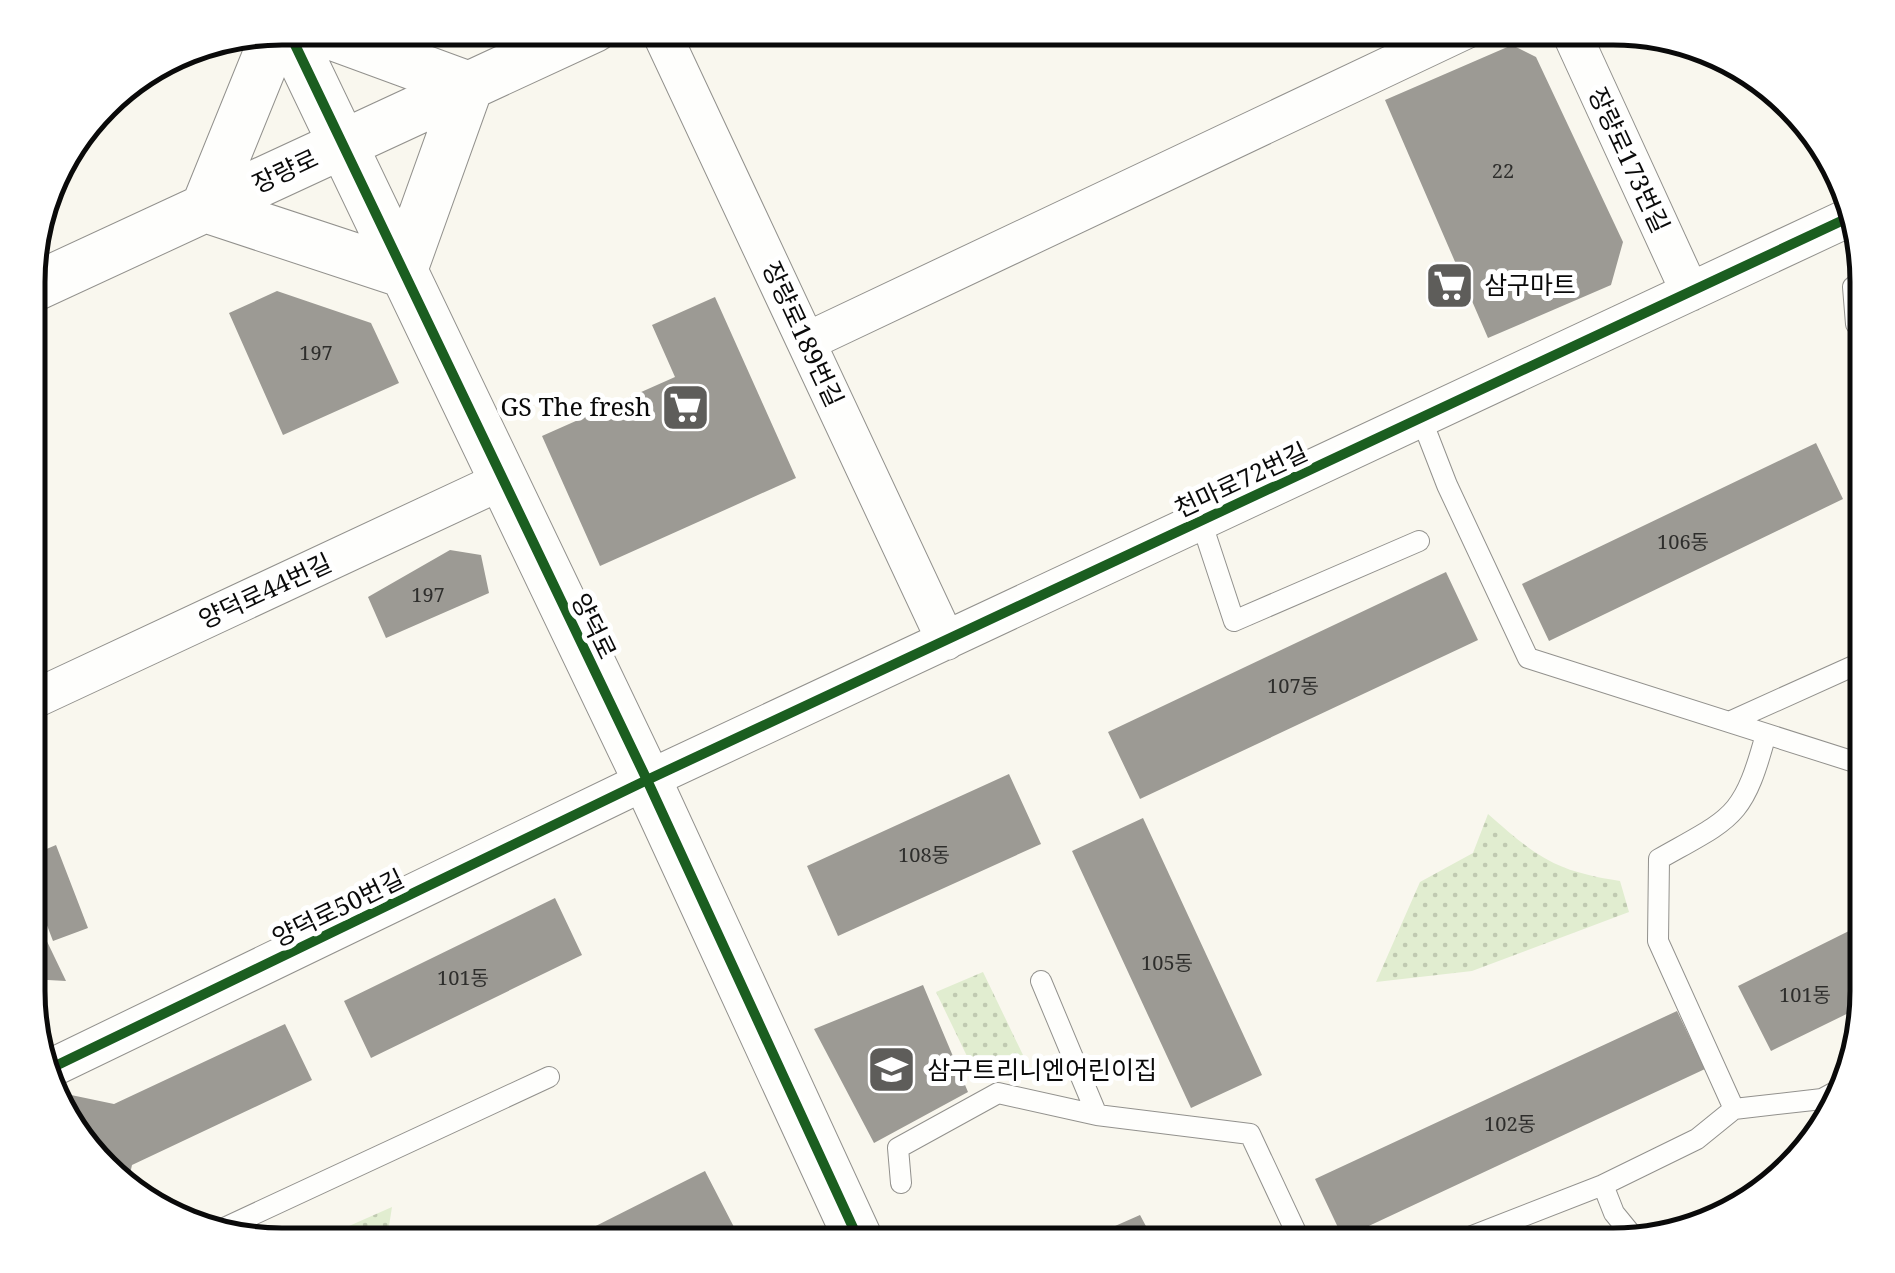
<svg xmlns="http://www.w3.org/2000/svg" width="1895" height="1273" font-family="'Noto Serif','Noto Sans KR',serif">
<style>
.park{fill:url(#park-dots)}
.building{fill:#9c9a94}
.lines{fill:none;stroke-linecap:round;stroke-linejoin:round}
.service-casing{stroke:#92918d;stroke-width:22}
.minor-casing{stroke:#92918d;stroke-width:40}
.tertiary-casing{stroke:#92918d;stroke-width:50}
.service{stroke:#fefefc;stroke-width:20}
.minor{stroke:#fefefc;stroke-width:38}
.tertiary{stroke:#fefefc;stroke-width:48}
.cycleway-casing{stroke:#fff;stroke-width:16}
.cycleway{stroke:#1b5e20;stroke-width:10}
.labels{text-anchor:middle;stroke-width:10;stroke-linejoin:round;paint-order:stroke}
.number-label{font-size:20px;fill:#2e2e2c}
.street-label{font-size:25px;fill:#0a0a0a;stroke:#fff}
.poi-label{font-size:25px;fill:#0a0a0a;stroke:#fff;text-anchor:start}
.rim{fill:none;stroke:#0a0a0a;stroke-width:5}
</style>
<defs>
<pattern id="park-dots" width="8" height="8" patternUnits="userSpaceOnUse" patternTransform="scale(2.5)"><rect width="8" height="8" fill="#e1edd0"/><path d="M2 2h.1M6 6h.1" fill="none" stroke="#c0cab1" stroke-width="1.8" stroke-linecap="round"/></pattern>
</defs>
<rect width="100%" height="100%" fill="#f9f7ee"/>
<!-- park -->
<path class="park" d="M1488 814C1537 857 1554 871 1620 881L1629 912 1472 971 1376 982 1420 882 1473 853Z
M983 972 1023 1055 978 1079 936 992Z
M392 1207 386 1245H306Z"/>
<!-- building -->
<path class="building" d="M1512 45 1536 57 1623 242 1611 285 1488 338 1385 100Z
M277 291 371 323 399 383 283 435 229 313Z
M715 297 796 478 600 566 542 436 675 377 652 325Z
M1816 443 1843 499 1549 641 1522 584Z
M450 550 481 555 489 593 386 638 368 597Z
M1446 572 1478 640 1140 799 1108 732Z
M1009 774 1041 844 838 936 807 866Z
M1143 818 1262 1075 1191 1108 1072 851Z
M56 845 88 928 53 941 30 881V856Z
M555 898 582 955 371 1058 344 1001Z
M30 906 66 981 30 979Z
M1867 922V1004L1771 1051 1738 986Z
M923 985 968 1092 874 1143 814 1029Z
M1677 1011 1705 1069 1343 1238 1315 1179Z
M285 1024 312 1080 132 1165 126 1192 62 1119 52 1091 114 1104Z
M705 1171 735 1229 702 1245H558Z
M1140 1215 1156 1245H1072Z"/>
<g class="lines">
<defs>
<path id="service" d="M1867 276 1853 287 1856 324 1867 338
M1421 418 1447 485 1528 658 1867 766
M1201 521 1234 621 1419 541
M1729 722 1860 663
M1041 981 1097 1115 1250 1134 1302 1245
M1734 1109 1822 1099 1835 1092
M901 1183 898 1148 998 1093 1097 1115
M222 1229 549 1077
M1636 1240 1614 1213 1603 1185 1697 1139 1734 1109 1658 941 1659 859C1733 817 1743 819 1766 734
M1449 1245 1603 1185"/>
<path id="minor" d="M659 28 946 641
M1569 28 1690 292
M808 341 1469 28
M30 701 501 481
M45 1071 647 780 1852 216"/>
<path id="tertiary" d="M278 28 205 208 402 273 469 86 311 28
M287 28 647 780 861 1245
M30 289 594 28"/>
</defs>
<!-- service casing -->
<use href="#service" class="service-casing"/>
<!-- minor casing -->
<use href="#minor" class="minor-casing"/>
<!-- tertiary casing -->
<use href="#tertiary" class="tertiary-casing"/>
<!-- service -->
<use href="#service" class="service"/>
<!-- minor -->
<use href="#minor" class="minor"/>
<!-- tertiary -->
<use href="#tertiary" class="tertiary"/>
<defs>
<path id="cycleway" d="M287 28 647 780 861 1245
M45 1071 647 780 1852 216"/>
</defs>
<!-- cycleway casing -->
<use href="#cycleway" class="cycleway-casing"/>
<!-- cycleway -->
<use href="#cycleway" class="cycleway"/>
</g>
<!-- icons -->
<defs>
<symbol id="supermarket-square" viewBox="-11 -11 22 22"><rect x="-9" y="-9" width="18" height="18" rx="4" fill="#5e5d5a" stroke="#fff"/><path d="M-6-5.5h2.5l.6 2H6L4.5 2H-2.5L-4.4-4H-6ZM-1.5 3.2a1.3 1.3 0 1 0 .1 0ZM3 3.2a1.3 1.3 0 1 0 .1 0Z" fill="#fff"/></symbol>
<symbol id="school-square" viewBox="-11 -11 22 22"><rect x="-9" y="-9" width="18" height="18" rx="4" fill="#5e5d5a" stroke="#fff"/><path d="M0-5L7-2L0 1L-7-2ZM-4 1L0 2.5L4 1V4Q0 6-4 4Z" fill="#fff"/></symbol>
</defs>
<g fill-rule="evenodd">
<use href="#supermarket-square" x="1422" y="258" width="55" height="55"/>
<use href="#supermarket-square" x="658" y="380" width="55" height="55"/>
<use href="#school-square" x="864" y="1042" width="55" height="55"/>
</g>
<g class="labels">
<!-- number labels -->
<g class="number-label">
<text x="1503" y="178">22</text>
<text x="316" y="360">197</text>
<text x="1683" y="549">106동</text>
<text x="428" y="602">197</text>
<text x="1293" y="693">107동</text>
<text x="924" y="862">108동</text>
<text x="1167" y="970">105동</text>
<text x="463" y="985">101동</text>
<text x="1805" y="1002">101동</text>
<text x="1510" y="1131">102동</text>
</g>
<!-- street labels -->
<g class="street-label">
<text transform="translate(1629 160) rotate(65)" y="9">장량로173번길</text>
<text transform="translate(285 171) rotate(-25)" y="9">장량로</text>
<text transform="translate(803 334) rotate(65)" y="9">장량로189번길</text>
<text transform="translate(1241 480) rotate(-25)" y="9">천마로72번길</text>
<text transform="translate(265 591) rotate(-25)" y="9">양덕로44번길</text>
<text transform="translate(594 626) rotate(64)" y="9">양덕로</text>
<text transform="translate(338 908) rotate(-26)" y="9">양덕로50번길</text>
</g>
<!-- poi labels -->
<g class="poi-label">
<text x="1484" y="294">삼구마트</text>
<text x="651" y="416" text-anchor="end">GS The fresh</text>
<text x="927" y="1079">삼구트리니엔어린이집</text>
</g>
</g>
<!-- crop -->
<path d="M0 0H1895V1273H0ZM282 45H1613A237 237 0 0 1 1850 282V991A237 237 0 0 1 1613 1228H282A237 237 0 0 1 45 991V282A237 237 0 0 1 282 45Z" fill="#fff" fill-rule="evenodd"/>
<path class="rim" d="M282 45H1613A237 237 0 0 1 1850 282V991A237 237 0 0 1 1613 1228H282A237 237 0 0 1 45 991V282A237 237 0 0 1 282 45Z"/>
</svg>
